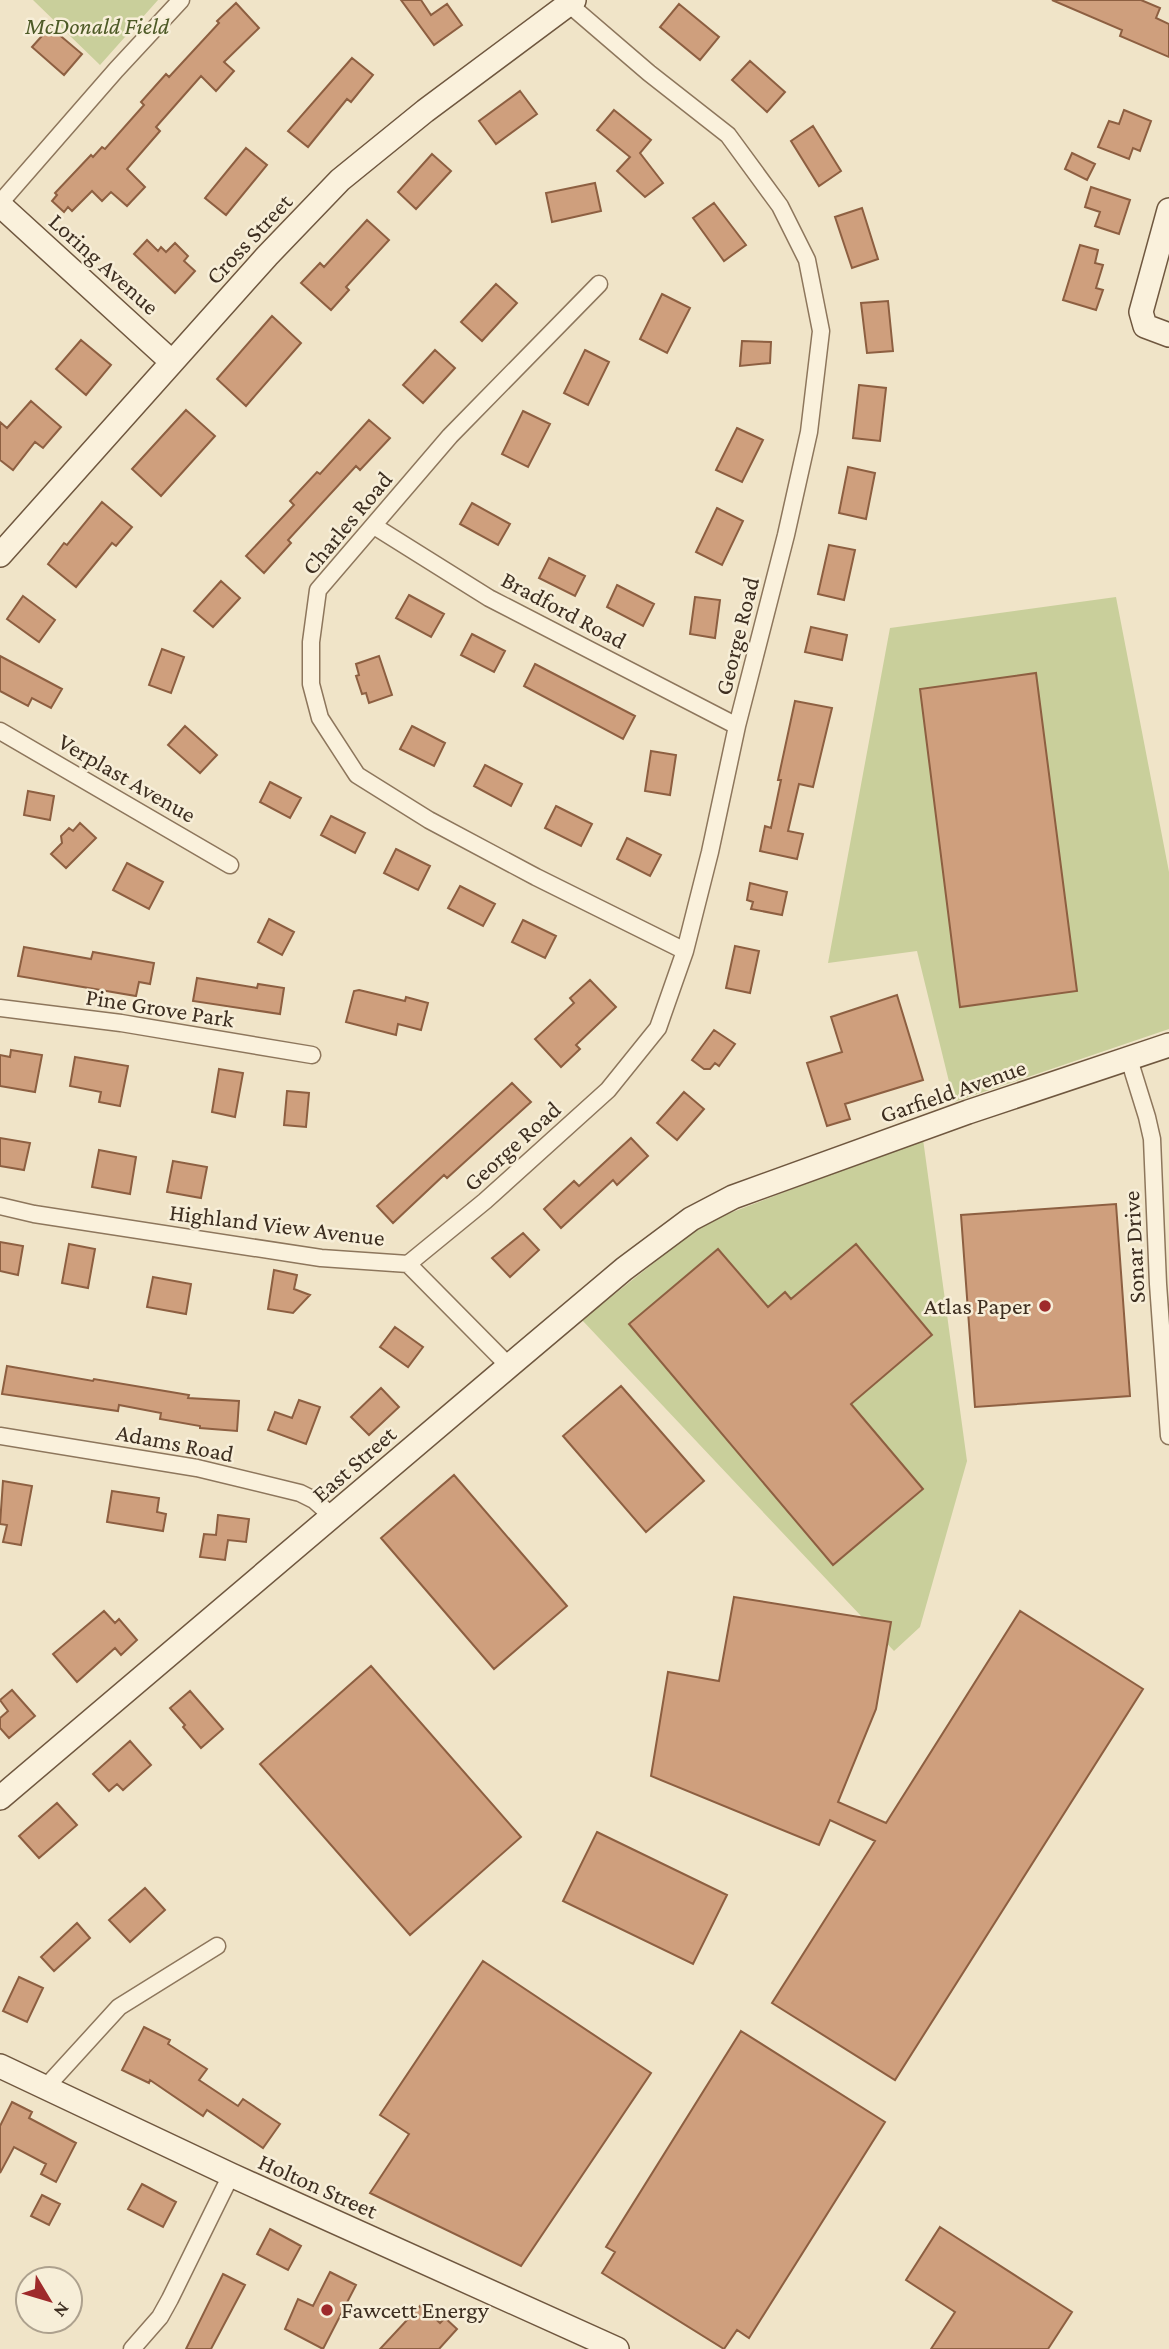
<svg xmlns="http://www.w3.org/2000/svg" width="1169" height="2349" font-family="'Crimson Pro',serif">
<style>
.green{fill:#c9cf9b}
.building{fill:#cf9f7d;stroke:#8d5f41;stroke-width:2}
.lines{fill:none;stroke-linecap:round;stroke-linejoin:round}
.street-casing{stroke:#8d765c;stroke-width:19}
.secondary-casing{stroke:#6f573f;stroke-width:26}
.street{stroke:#faf1dc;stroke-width:16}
.secondary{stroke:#faf1dc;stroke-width:23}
.poi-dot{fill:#9e2a2b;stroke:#f7eed8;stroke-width:2.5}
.labels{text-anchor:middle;stroke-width:5;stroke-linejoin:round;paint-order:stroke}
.park-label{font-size:24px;font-style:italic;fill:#4d5a26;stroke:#f7eed8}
.street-label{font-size:24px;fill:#3d2e20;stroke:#f7eed8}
.poi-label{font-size:24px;fill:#3d2e20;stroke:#f7eed8;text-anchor:end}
</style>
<rect width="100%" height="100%" fill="#f0e4c8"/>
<!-- green -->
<path class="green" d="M33 0H158L100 65Z
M1116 597 1169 872V1029L954 1102 917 951 828 963 890 628Z
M923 1139 967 1461 920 1627 894 1651 582 1320 704 1223Z"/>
<!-- building -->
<path class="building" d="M401 0H421L431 15 447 4 462 25 434 45Z
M1052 0H1141L1160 8 1156 18 1169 24V57L1120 36 1122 30Z
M236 3 259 28 224 62 234 71 216 91 201 76 156 127 160 131 127 169 145 187 127 206 111 192 102 201 92 191 72 211 68 207 64 212 52 201 57 195 55 193 91 155 93 157 102 147 105 149 144 105 141 102 166 74 169 77 219 23 217 21Z
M679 4 719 37 700 60 660 27Z
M50 27 82 54 64 75 32 47Z
M352 58 373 75 351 102 347 99 308 147 288 131Z
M750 61 785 92 767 112 732 80Z
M520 91 537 114 496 144 479 121Z
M614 110 651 140 640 153 663 183 645 197 617 171 630 157 597 130Z
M1124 110 1151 121 1140 151 1133 148 1129 159 1098 147 1109 121 1119 124Z
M813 126 841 171 819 186 791 141Z
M246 148 267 165 226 215 205 198Z
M1072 153 1095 164 1087 180 1065 169Z
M432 154 451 171 416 209 398 192Z
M595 183 601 211 552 222 546 193Z
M1091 187 1130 200 1119 234 1095 226 1100 212 1085 207Z
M714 203 746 245 724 261 693 218Z
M862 208 878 259 852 268 835 217Z
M367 220 389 240 346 287 349 290 331 310 301 283 320 263 324 267Z
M147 240 158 251 161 247 166 252 175 243 188 256 184 261 195 271 175 293 134 254Z
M1080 245 1098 250 1095 263 1103 265 1096 288 1103 290 1096 310 1063 300Z
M496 284 517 303 482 341 461 322Z
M662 294 690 308 667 353 640 339Z
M888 301 893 351 867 353 861 303Z
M272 316 301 343 246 406 217 379Z
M81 340 111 365 86 395 56 369Z
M742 341 771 342 770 363 740 366Z
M435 350 455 368 423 403 403 385Z
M585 350 609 362 588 405 564 393Z
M859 385 886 388 880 441 853 438Z
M31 401 61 427 43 448 35 442 13 470 0 460V422L7 428Z
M186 410 215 436 161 496 132 469Z
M523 411 550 424 528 467 502 454Z
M369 420 390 438 360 470 356 466 288 540 291 543 264 573 246 556 294 505 290 501 317 472 320 474Z
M737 428 763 440 742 482 716 470Z
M848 467 875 473 866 519 839 513Z
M102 502 132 527 116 546 112 543 76 587 48 564 64 543 67 545Z
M472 503 510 524 498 545 460 524Z
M717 508 743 521 722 565 696 552Z
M829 545 855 550 844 600 818 594Z
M549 558 585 576 575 596 539 578Z
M221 581 240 598 213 627 194 611Z
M617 585 654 604 643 626 607 607Z
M409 595 444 614 431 637 396 618Z
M23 596 55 620 39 642 7 619Z
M695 597 720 600 715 638 690 634Z
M811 627 847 635 842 660 805 652Z
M472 634 505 651 494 672 461 655Z
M162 649 184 657 171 693 149 685Z
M0 656 62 689 51 708 32 698 28 706 0 691Z
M379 656 392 695 369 703 366 693 362 694 356 676 359 675 356 664Z
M535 664 635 716 623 739 524 686Z
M1036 673 1077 991 960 1007 920 689Z
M795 701 832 708 813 787 799 784 788 831 803 834 797 859 760 851 765 826 771 828 781 780H778Z
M185 726 217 755 200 773 168 745Z
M412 726 445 743 434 766 400 749Z
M651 751 676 755 670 795 645 791Z
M485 765 522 784 511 806 474 786Z
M270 782 301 798 290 818 260 802Z
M28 791 54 796 50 820 24 815Z
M556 806 592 824 581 846 545 828Z
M331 816 365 833 355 853 321 835Z
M80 823 96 838 66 868 51 854 62 843 61 836 69 828 73 831Z
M627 838 661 855 650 876 617 859Z
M396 849 430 866 418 890 384 873Z
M127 863 163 882 149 909 113 890Z
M750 883 787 892 782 915 751 909 753 902 747 900Z
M460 886 495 904 483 926 448 908Z
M269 919 294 932 282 955 258 942Z
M523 920 556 936 545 958 512 942Z
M735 946 759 951 750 993 726 988Z
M24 947 91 959 93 952 154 963 150 984 139 982 136 996 18 976Z
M197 978 257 988 258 984 284 988 280 1014 193 1001Z
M590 980 616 1007 576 1045 580 1049 561 1067 535 1039 574 1003 570 998Z
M359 990 405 1001 406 997 428 1003 421 1030 398 1024 396 1035 346 1022 354 991Z
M897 995 923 1080 845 1104 850 1119 827 1126 807 1063 842 1052 831 1017Z
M714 1030 735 1044 719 1066 715 1063 710 1069H704L692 1060Z
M11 1050 42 1055 35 1092 0 1086V1055L10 1057Z
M75 1057 128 1066 120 1106 99 1102 101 1092 70 1086Z
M219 1069 243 1073 235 1117 212 1112Z
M512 1083 531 1102 447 1178 444 1175 393 1223 377 1206Z
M287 1091 309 1093 306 1127 284 1125Z
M684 1092 704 1109 677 1140 657 1123Z
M0 1138 30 1143 24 1170 0 1166Z
M631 1138 648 1156 617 1185 613 1180 561 1228 544 1209 574 1181 579 1186Z
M99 1150 136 1157 130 1194 92 1187Z
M173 1161 207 1167 201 1198 167 1192Z
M1116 1204 1130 1396 975 1407 961 1215Z
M523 1233 539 1250 510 1277 492 1258Z
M0 1242 23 1246 18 1275 0 1271Z
M69 1244 95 1249 88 1288 62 1283Z
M856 1244 932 1335 851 1404 923 1489 833 1565 629 1324 718 1249 768 1307 785 1292 791 1299Z
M274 1270 297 1275 294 1289 310 1295 293 1313 268 1309Z
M153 1277 191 1284 186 1314 147 1307Z
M395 1327 423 1347 408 1367 380 1347Z
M7 1366 93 1381 94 1379 165 1391 189 1395 188 1398 239 1401 237 1431 200 1428V1426L160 1419 161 1413 119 1405 118 1411 2 1394Z
M621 1386 704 1481 646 1532 563 1436Z
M381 1388 399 1407 369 1435 351 1417Z
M299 1400 320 1407 306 1444 268 1430 275 1412 292 1418Z
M454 1475 567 1606 494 1669 381 1538Z
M3 1481 32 1486 21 1545 3 1542 7 1525 0 1524Z
M112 1491 159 1498 157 1512 166 1514 163 1531 107 1522Z
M218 1515 249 1519 246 1542 228 1540 225 1560 200 1557 204 1534 216 1535Z
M734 1597 891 1622 876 1709 838 1802 886 1823 1020 1611 1143 1689 895 2080 772 2003 875 1841 830 1820 819 1845 651 1776 668 1672 719 1681Z
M104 1611 115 1623 119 1619 137 1640 121 1655 115 1648 77 1682 53 1654Z
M371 1666 521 1837 410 1935 260 1764Z
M12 1690 35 1716 9 1738 0 1728V1718L8 1711 0 1700Z
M190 1691 223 1729 201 1748 183 1727 185 1725 170 1708Z
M130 1741 151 1765 123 1790 117 1784 109 1791 93 1774Z
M57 1803 77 1825 39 1858 19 1836Z
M597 1832 727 1895 693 1964 563 1901Z
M145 1888 165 1910 130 1942 109 1920Z
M77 1923 90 1938 54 1971 41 1957Z
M483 1961 651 2073 521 2266 370 2193 409 2134 380 2115Z
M19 1977 43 1988 27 2022 3 2011Z
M144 2027 170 2040 168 2044 207 2069 199 2080 238 2106 243 2099 280 2124 263 2148 207 2110 203 2116 150 2080 149 2083 122 2070Z
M741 2031 885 2122 749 2338 737 2330 724 2349 602 2273 615 2252 606 2247Z
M12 2102 32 2112 29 2118 76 2143 56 2182 41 2174 46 2164 14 2147 0 2173V2126Z
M142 2184 176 2202 163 2227 128 2209Z
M42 2195 60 2204 49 2225 31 2216Z
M940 2227 1072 2312 1048 2349H931L955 2312 906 2280Z
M270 2229 301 2246 288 2270 257 2254Z
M330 2272 356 2285 323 2349 285 2329 298 2299 313 2306Z
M223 2274 245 2285 211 2349H186Z
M421 2305 440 2323 445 2318 457 2329 439 2349H380Z"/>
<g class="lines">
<defs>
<path id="street" d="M0 203 116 70 181 0
M599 284 450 436 318 590 311 642V684L320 718 357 775 429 820 536 877 685 951
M374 526 489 598 737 726
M0 731 230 865
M0 1008 121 1023 312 1055
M1129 1059 1147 1117 1152 1139 1158 1284 1169 1436
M0 1206 34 1214 321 1258 408 1264 509 1366
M408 1264 485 1201 608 1090 658 1028 685 951 710 852 737 726 786 535 809 432 821 331 807 260 780 206 728 135 649 73 564 0
M0 1436 197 1468 300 1493 314 1500 333 1517
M46 2087 119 2007 217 1946
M132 2349 160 2317 170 2299 231 2175"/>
<path id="secondary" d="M0 205 172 362
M1169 210 1141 312 1145 326 1169 335
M0 555 267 256 340 180 425 111 574 0
M0 1798 509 1366 624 1269 691 1219 733 1197 968 1112 1169 1045
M0 2066 231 2175 617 2349"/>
</defs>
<!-- street casing -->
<use href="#street" class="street-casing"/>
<!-- secondary casing -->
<use href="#secondary" class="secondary-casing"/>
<!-- street -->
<use href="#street" class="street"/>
<!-- secondary -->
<use href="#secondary" class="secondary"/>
</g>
<!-- markers -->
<g class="poi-dot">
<circle cx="1045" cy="1306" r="7"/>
<circle cx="327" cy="2310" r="7"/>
</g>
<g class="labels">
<!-- park labels -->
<g class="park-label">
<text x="97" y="34">McDonald Field</text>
</g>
<!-- street labels -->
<g class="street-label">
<text transform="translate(249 239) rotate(-47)" y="8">Cross Street</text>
<text transform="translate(104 264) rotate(42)" y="8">Loring Avenue</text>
<text transform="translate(347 523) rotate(-50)" y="8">Charles Road</text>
<text transform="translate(564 610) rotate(28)" y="8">Bradford Road</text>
<text transform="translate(737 636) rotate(-76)" y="8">George Road</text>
<text transform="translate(127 778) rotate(30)" y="8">Verplast Avenue</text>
<text transform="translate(160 1008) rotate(9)" y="8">Pine Grove Park</text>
<text transform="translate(953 1091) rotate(-19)" y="8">Garfield Avenue</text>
<text transform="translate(512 1146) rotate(-42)" y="8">George Road</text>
<text transform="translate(277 1225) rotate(7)" y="8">Highland View Avenue</text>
<text transform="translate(1134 1247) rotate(-93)" y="8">Sonar Drive</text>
<text transform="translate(175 1443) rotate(11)" y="8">Adams Road</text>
<text transform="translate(354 1464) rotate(-41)" y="8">East Street</text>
<text transform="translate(318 2186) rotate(24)" y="8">Holton Street</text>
</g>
<!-- poi labels -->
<g class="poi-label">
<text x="1031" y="1314">Atlas Paper</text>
<text x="341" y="2318" text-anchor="start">Fawcett Energy</text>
</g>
</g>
<!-- north arrow -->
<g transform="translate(49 2300) rotate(128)"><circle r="33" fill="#f7eed8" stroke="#ada18e" stroke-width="2"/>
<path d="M0-5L12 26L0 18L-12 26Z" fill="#9e2a2b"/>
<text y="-10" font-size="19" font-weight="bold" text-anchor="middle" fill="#3d2e20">N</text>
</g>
</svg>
